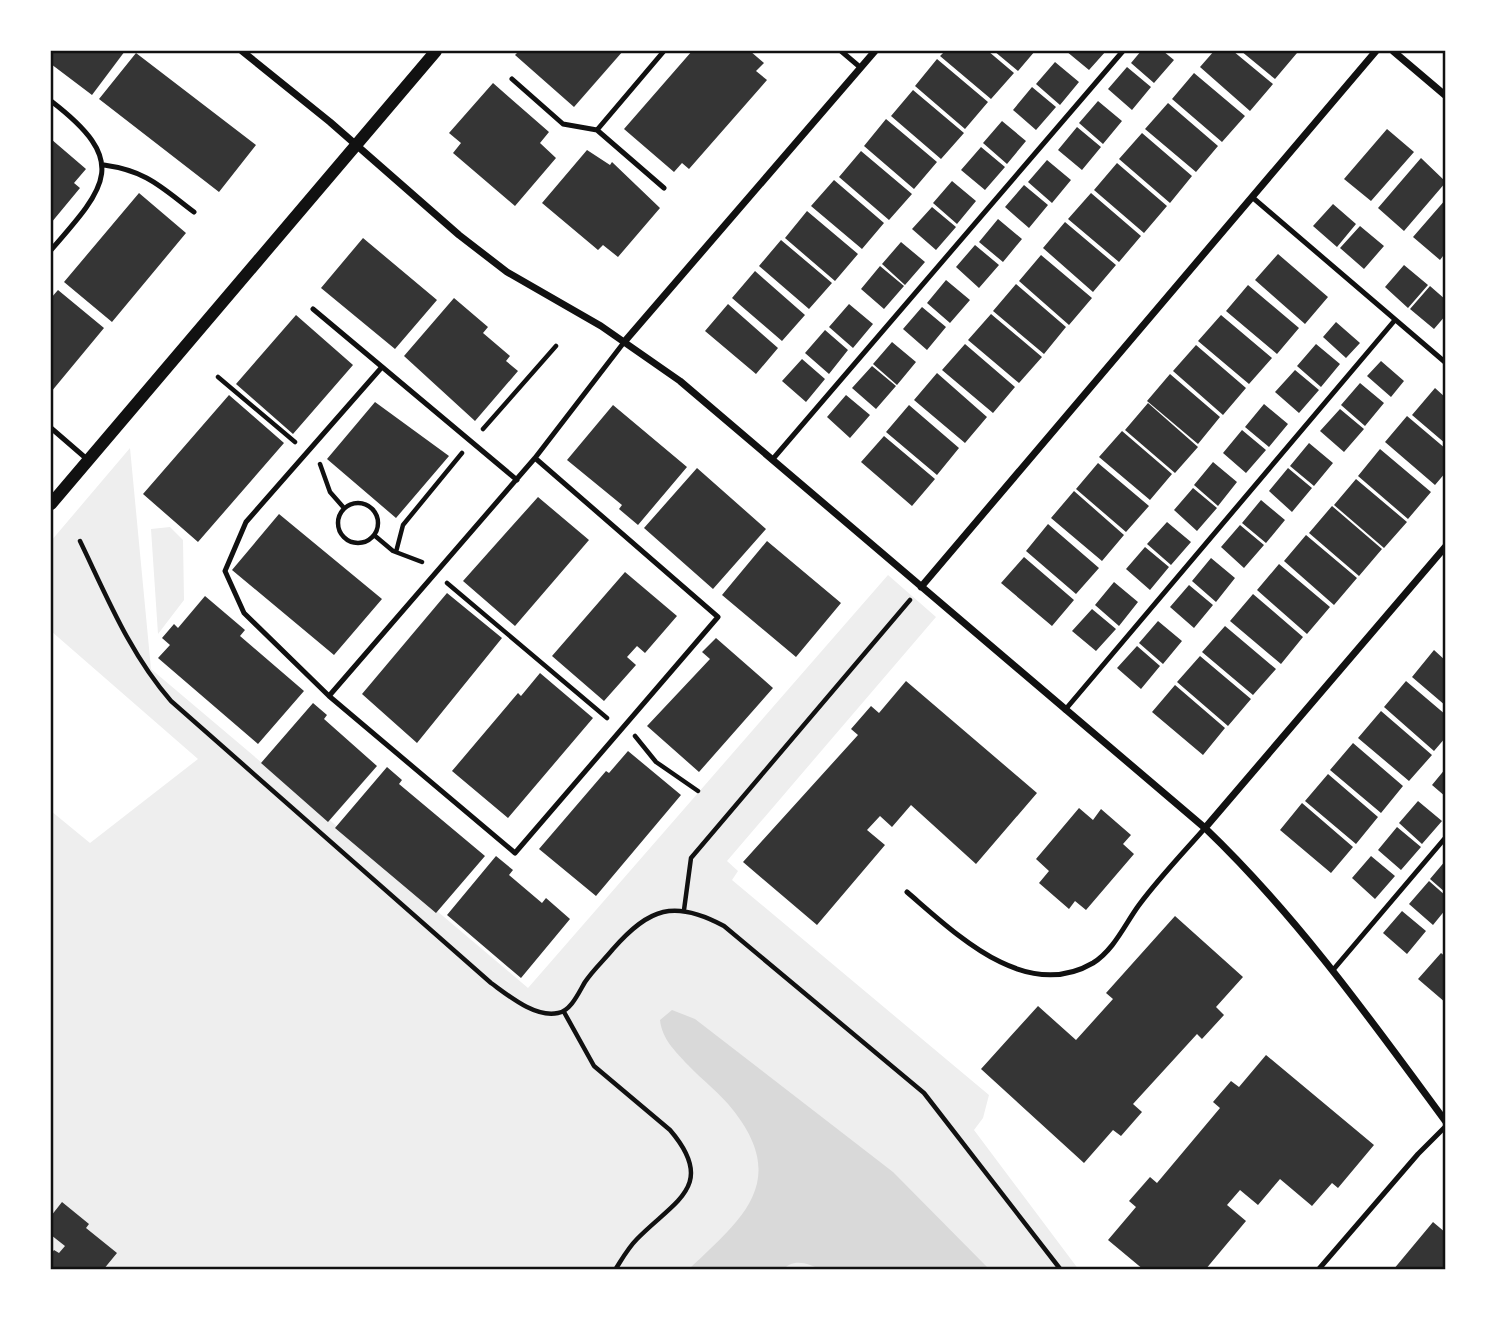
<svg xmlns="http://www.w3.org/2000/svg" width="1497" height="1321" font-family="'Roboto Serif',serif">
<style>
.green{fill:#eee}
.water{fill:#d9d9d9}
.building{fill:#353535}
.lines{fill:none;stroke-linecap:round;stroke-linejoin:round}
.path{stroke:#111;stroke-width:4.5}
.service{stroke:#111;stroke-width:5}
.minor{stroke:#111;stroke-width:7}
.tertiary{stroke:#111;stroke-width:12}
.neatline{fill:none;stroke:#111;stroke-width:2.5}
</style>
<rect width="100%" height="100%" fill="#fff"/>
<!-- green -->
<path class="green" d="M130 448 151 669 528 988 888 575 936 617 727 861 738 871 732 880 989 1095 983 1118 974 1130 1079 1270H51V811L90 843 198 759 51 631V541Z
M170 527 183 540 184 600 158 634 151 529Z"/>
<!-- water -->
<path class="water" d="M672 1010 695 1019 893 1172 990 1270H821C809 1263 792 1258 783 1270H688C739 1221 791 1183 733 1110 720 1093 702 1080 688 1065 675 1051 662 1039 660 1020Z"/>
<!-- building -->
<path class="building" d="M51 51H125L92 95 51 64Z
M519 51H623L574 107 515 55Z
M692 51H750L764 63 756 71 767 80 689 169 682 163 674 172 624 129Z
M945 51H988L1014 73 991 99 940 56Z
M994 51H1035L1018 71Z
M1066 51H1106L1089 70Z
M1141 51H1163L1174 60 1154 83 1131 63Z
M1214 51H1233L1273 84 1250 111 1200 67Z
M1241 51H1295L1297 53 1275 79Z
M136 53 256 145 219 192 99 99Z
M937 59 988 102 965 129 915 86Z
M1055 62 1079 82 1060 105 1036 84Z
M1127 67 1151 87 1132 110 1108 89Z
M1194 73 1245 116 1222 142 1172 99Z
M493 83 549 132 540 143 556 158 515 206 453 153 461 143 449 133Z
M1032 87 1056 107 1036 130 1013 110Z
M913 90 964 133 941 159 891 116Z
M1098 101 1122 121 1103 144 1079 123Z
M1168 103 1218 146 1196 172 1145 129Z
M886 119 937 162 914 189 864 146Z
M1002 121 1026 141 1007 164 983 143Z
M1077 127 1101 147 1082 170 1058 150Z
M1387 129 1414 152 1371 201 1344 179Z
M1142 133 1192 176 1170 203 1119 159Z
M51 139 86 169 74 183 80 188 51 223Z
M981 147 1005 167 985 190 961 170Z
M587 150 610 165 612 162 660 208 618 257 603 245 598 250 542 203Z
M861 151 912 194 889 220 839 177Z
M1421 158 1446 182 1404 231 1378 208Z
M1047 160 1071 180 1052 203 1028 182Z
M1117 163 1167 206 1144 233 1094 190Z
M834 180 884 223 862 249 811 206Z
M952 181 976 201 957 224 933 203Z
M1024 185 1048 205 1029 228 1005 207Z
M139 193 186 233 112 322 64 282Z
M1091 193 1141 236 1119 262 1068 219Z
M1446 199V252L1440 260 1413 237Z
M1333 204 1356 224 1337 247 1313 226Z
M932 207 956 227 936 250 912 229Z
M807 211 858 254 835 281 785 238Z
M998 219 1022 239 1003 262 979 242Z
M1065 222 1116 265 1093 292 1043 248Z
M1360 226 1384 246 1364 269 1340 248Z
M363 238 437 300 395 349 321 288Z
M781 240 832 283 809 309 759 266Z
M901 242 925 262 905 285 882 264Z
M975 245 999 265 979 288 956 267Z
M1278 254 1328 297 1305 324 1255 280Z
M1041 255 1092 298 1069 325 1019 281Z
M1404 265 1428 285 1408 308 1385 287Z
M880 266 904 286 884 309 861 289Z
M755 271 805 315 782 341 732 298Z
M946 280 970 300 950 323 927 303Z
M1016 284 1066 327 1044 354 993 311Z
M1248 285 1299 328 1277 354 1226 311Z
M1430 286 1446 300V315L1434 329 1410 309Z
M58 290 104 328 51 392V298Z
M454 298 488 327 483 333 510 356 506 361 518 371 475 421 404 356Z
M728 304 778 348 756 374 705 331Z
M849 304 873 324 853 348 829 327Z
M922 307 946 327 927 350 903 329Z
M991 314 1042 357 1019 383 968 340Z
M296 315 353 365 293 434 236 384Z
M1221 315 1272 358 1249 384 1198 341Z
M1336 322 1360 343 1346 358 1323 337Z
M825 330 848 350 829 374 805 353Z
M892 342 916 362 897 385 873 364Z
M965 344 1015 387 993 413 942 370Z
M1316 344 1340 364 1321 387 1297 366Z
M1196 345 1246 388 1223 415 1173 371Z
M802 359 825 379 806 402 782 381Z
M1381 361 1404 381 1391 397 1367 376Z
M872 366 896 386 876 409 852 388Z
M1295 370 1319 390 1299 413 1275 392Z
M937 373 987 417 965 443 914 400Z
M1170 374 1220 417 1198 444 1147 401Z
M1360 383 1384 403 1365 426 1341 405Z
M1435 388 1446 398V444L1412 415Z
M229 395 284 443 198 542 143 494Z
M846 395 870 415 850 438 827 417Z
M375 402 449 456 396 518 327 459Z
M1148 403 1198 447 1175 473 1125 430Z
M1264 404 1288 424 1269 447 1245 427Z
M613 405 687 467 638 525 619 509 622 505 567 460Z
M909 405 959 448 937 475 886 432Z
M1340 409 1364 429 1344 452 1320 431Z
M1407 416 1446 449V472L1435 485 1385 442Z
M1242 430 1266 450 1246 473 1223 453Z
M1122 431 1172 474 1150 500 1099 457Z
M884 436 935 479 912 506 861 462Z
M1309 443 1333 463 1314 486 1290 466Z
M1380 449 1431 492 1408 519 1358 476Z
M1213 462 1237 482 1218 506 1194 485Z
M1098 463 1149 506 1126 532 1076 489Z
M697 468 766 529 713 589 644 528Z
M1288 468 1312 488 1292 512 1269 491Z
M1356 479 1407 522 1384 548 1334 505Z
M1193 488 1217 508 1197 531 1174 510Z
M1074 491 1124 535 1102 561 1051 518Z
M538 497 589 540 515 626 463 581Z
M1261 500 1285 520 1266 543 1242 523Z
M1332 506 1382 549 1359 576 1309 533Z
M279 514 382 599 334 655 232 570Z
M1167 522 1191 542 1171 565 1147 544Z
M1048 524 1099 568 1076 594 1026 551Z
M1240 525 1264 545 1244 568 1221 547Z
M1306 535 1357 578 1334 605 1284 561Z
M767 541 841 603 796 657 722 595Z
M1145 547 1169 567 1150 590 1126 569Z
M1024 557 1074 600 1052 626 1001 583Z
M1211 558 1235 578 1216 602 1192 581Z
M1279 564 1330 607 1307 634 1257 590Z
M625 572 677 616 645 653 637 646 627 657 636 665 604 701 552 656Z
M1114 582 1138 602 1119 626 1095 605Z
M1189 585 1213 605 1194 628 1170 607Z
M447 593 502 638 417 743 362 694Z
M1253 594 1303 637 1281 664 1230 621Z
M205 596 245 630 240 636 304 691 258 744 158 658 170 645 162 638 174 624 178 628Z
M1092 609 1116 629 1096 651 1072 631Z
M1158 621 1182 641 1163 664 1139 643Z
M1225 626 1276 669 1253 695 1202 652Z
M716 638 773 688 699 772 647 726 710 659 702 652Z
M1137 646 1160 666 1141 689 1117 668Z
M1434 650 1446 661V706L1412 677Z
M1200 656 1251 699 1228 726 1177 682Z
M540 673 593 718 508 818 452 771 518 693 521 696Z
M906 681 1037 793 976 864 911 805 892 827 880 816 867 830 885 845 817 925 743 862 858 735 851 729 871 706 879 713Z
M1406 681 1446 715V737L1434 751 1384 707Z
M1175 685 1225 728 1203 755 1152 712Z
M313 703 327 715 324 719 377 766 328 822 261 763Z
M1381 711 1432 755 1409 781 1358 738Z
M1353 743 1403 786 1381 813 1330 770Z
M628 751 681 795 596 896 539 849 606 771 609 773Z
M387 767 402 780 399 784 485 856 436 913 335 828Z
M1446 768V797L1432 785Z
M1328 774 1378 817 1356 844 1305 801Z
M1418 801 1442 821 1422 844 1399 823Z
M1302 803 1353 847 1331 873 1280 830Z
M1079 808 1093 820 1101 809 1131 835 1123 844 1134 854 1086 910 1075 901 1069 909 1039 883 1049 871 1036 859Z
M1397 827 1421 847 1401 870 1378 850Z
M496 856 513 870 509 875 542 903 546 898 570 919 521 978 447 915Z
M1371 856 1395 876 1375 899 1352 878Z
M1446 860V893L1430 879Z
M1429 881 1446 896V909L1433 925 1409 904Z
M1402 911 1426 931 1407 954 1383 933Z
M1175 916 1243 977 1216 1007 1224 1015 1202 1039 1197 1034 1133 1104 1142 1112 1121 1136 1113 1130 1084 1163 981 1069 1038 1006 1076 1040 1113 999 1106 993Z
M1441 953 1446 957V1003L1418 979Z
M1266 1055 1374 1145 1338 1188 1332 1183 1312 1206 1280 1179 1258 1205 1240 1190 1227 1205 1246 1221 1205 1270H1144L1108 1240 1136 1207 1129 1201 1150 1177 1157 1183 1220 1108 1213 1102 1231 1081 1239 1087Z
M62 1202 89 1224 86 1228 117 1253 103 1270H51V1254L54 1250 59 1253 65 1246 51 1235V1216Z
M1433 1222 1446 1233V1270H1393Z"/>
<g class="lines">
<!-- path -->
<path class="path" d="M218 377 295 442
M483 429 556 346
M320 464 330 492 344 508
M338 523a20 20 0 1 1 40 0a20 20 0 1 1-40 0Z
M374 535 393 551 422 562
M80 541C107 597 130 654 171 701L491 983C509 996 535 1018 558 1013 571 1011 579 992 585 982 593 970 604 960 613 949 649 908 674 899 724 926L924 1093 1061 1270
M396 552 403 525 462 453
M447 583 607 718
M635 736 656 762 698 791
M684 910 691 858 910 600
M564 1012 594 1066 670 1130C718 1186 674 1201 637 1239 628 1248 622 1259 615 1270"/>
<!-- service -->
<path class="service" d="M841 51 861 68
M512 79 563 124 597 130 664 188
M51 101C129 161 108 185 51 250
M597 130 664 51
M104 165C147 171 161 187 194 212
M1252 197 1446 363
M313 309 517 480
M382 367 246 522 225 571 244 613 329 696 535 458 625 341
M51 428 88 460
M772 460 1123 51
M329 696 515 853 718 617 535 458
M1065 710 1395 320
M907 892C955 933 1025 1003 1093 963 1114 950 1125 924 1139 905 1159 878 1183 853 1205 828
M1333 970 1446 837
M1318 1270 1418 1154 1446 1126"/>
<!-- minor -->
<path class="minor" d="M242 51 330 122 459 235 507 272 601 326 680 381 1205 828C1297 916 1371 1020 1446 1122
M1393 51 1446 96
M625 341 875 51
M921 587 1376 51
M1205 828 1446 546"/>
<!-- tertiary -->
<path class="tertiary" d="M51 504 436 51"/>
</g>
<!-- border -->
<rect width="1497" height="1321" fill="none" stroke="#ffffff" stroke-width="105"/>
<rect x="52" y="52" width="1392" height="1216" class="neatline"/>
</svg>
